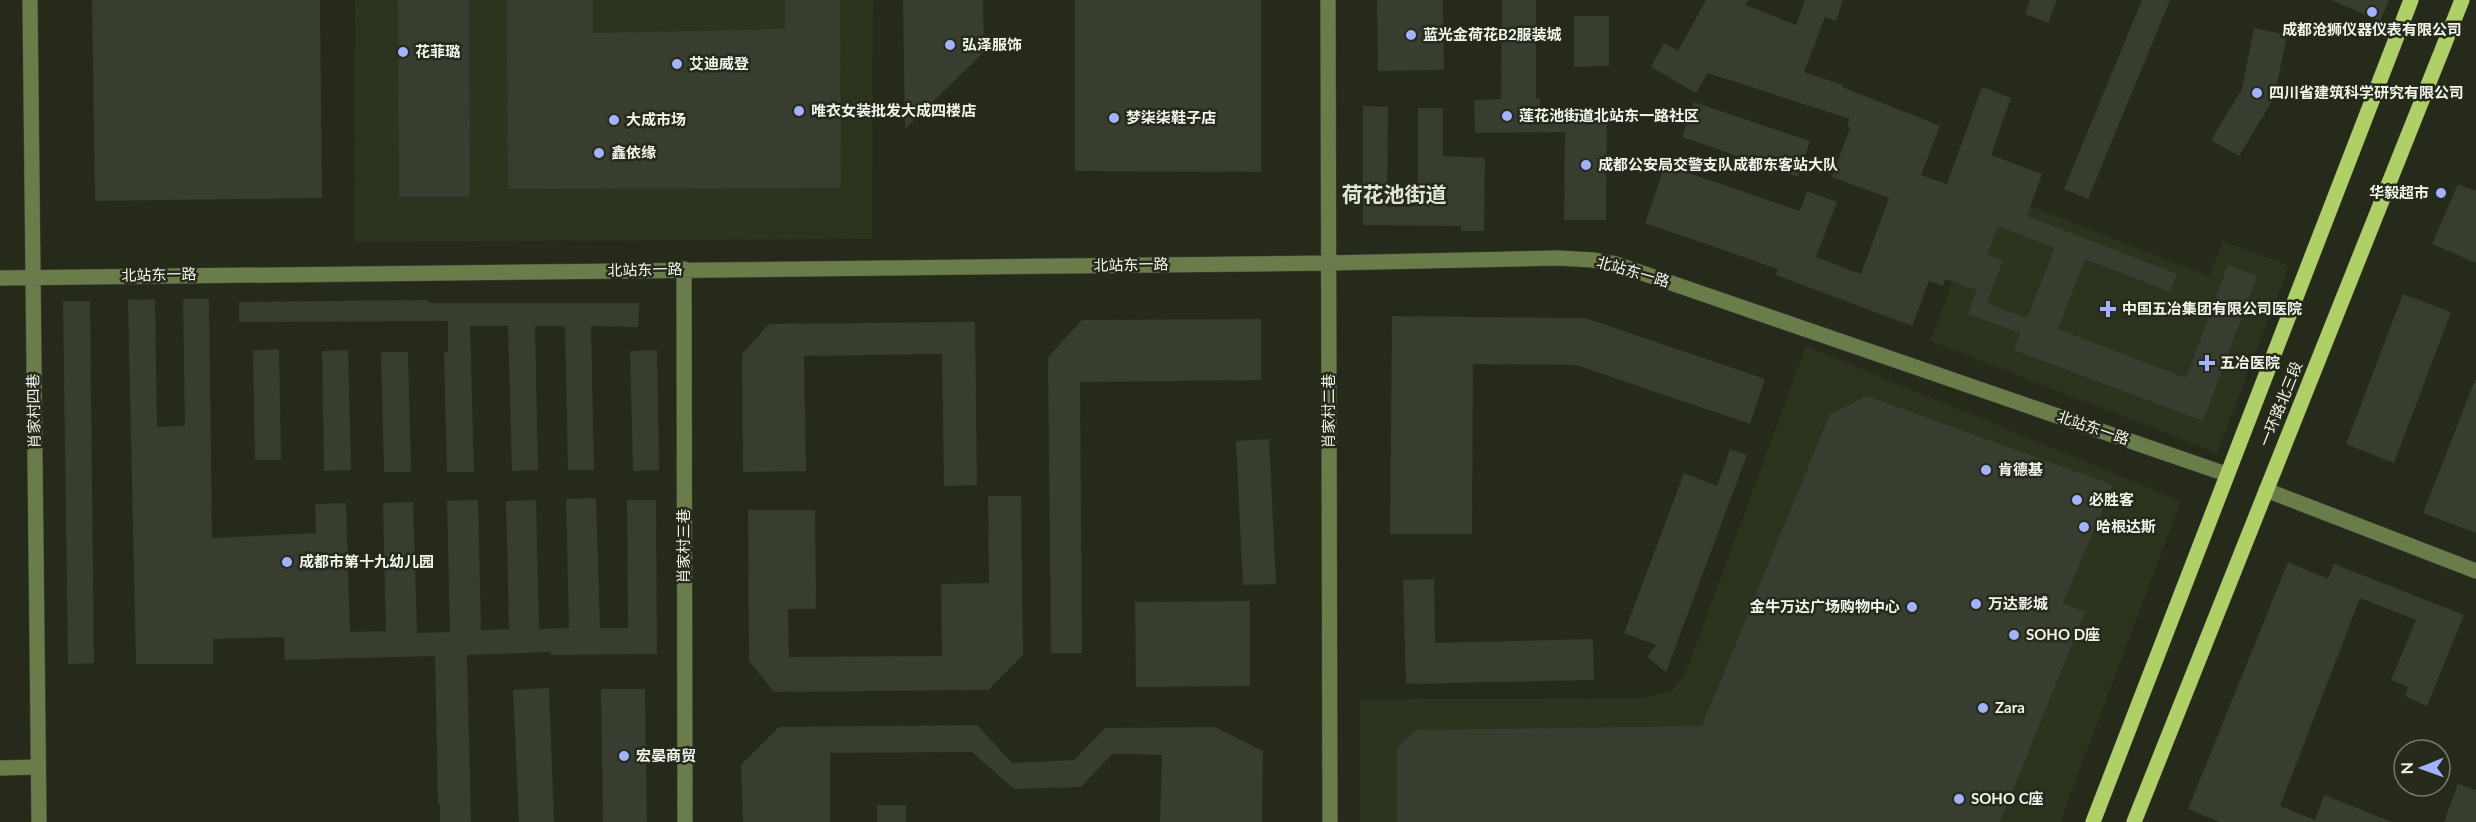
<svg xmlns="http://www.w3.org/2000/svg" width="2476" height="822" font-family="Lato,'Noto Sans SC',sans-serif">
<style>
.built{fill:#2c331f}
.building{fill:#383e2f;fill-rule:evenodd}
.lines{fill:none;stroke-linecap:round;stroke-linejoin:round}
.minor-casing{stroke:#424638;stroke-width:16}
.major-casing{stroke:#424638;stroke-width:16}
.minor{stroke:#6b7c4b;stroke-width:15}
.major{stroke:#afd066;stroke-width:15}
.poi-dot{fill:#a2b2fd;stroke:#252a1b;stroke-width:2}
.labels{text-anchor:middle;stroke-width:5;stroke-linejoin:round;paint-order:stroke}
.poi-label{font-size:15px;font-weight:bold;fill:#f2f5ec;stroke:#252a1b;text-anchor:start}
.street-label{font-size:15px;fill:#f2f5ec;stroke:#252a1b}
.district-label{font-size:21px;font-weight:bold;fill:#dfe6d3;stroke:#252a1b}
</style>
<rect width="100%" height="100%" fill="#252a1b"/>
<!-- built -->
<path class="built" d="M355 0H873L872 239 354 242Z
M1988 190 2209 276 2223 241 2289 266 2217 453 1930 341Z
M1806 346 2181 501 2060 822H1360V699L1644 698 1672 690 1684 676 1693 653Z"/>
<!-- building -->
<path class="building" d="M92 0H320L322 198 95 201Z
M398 0H469L470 197H399Z
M507 0H593V33L785 29V0H840L841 188 508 189Z
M903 0H983L984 52 905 129Z
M1075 0H1261V172L1075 171Z
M1377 0H1443L1444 70 1378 71Z
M1502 0H1536V99H1540V109L1607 110 1606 220H1564L1565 132 1475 133 1474 100 1501 99Z
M1706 0H1748L1745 5 1796 25 1805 0H1843L1836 21 1825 17 1804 72 1843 85 1842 87 1940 126 1921 175 1947 184 1982 87 2011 98 1991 155 2042 174 2027 216 2177 274 2170 292 2085 259 2058 329 2186 378 2228 265 2257 276 2203 421 2014 350 2020 333 1968 314 1977 290 1945 279 1943 286 1929 281 1912 326 1776 275 1778 269 1645 223 1665 165 1800 211 1807 191 1837 202 1816 257 1861 274 1889 198 1832 177 1850 128 1847 126 1850 119 1708 73 1696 93 1651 67 1664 43 1678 51ZM1998 226 2055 248 2027 318 1987 303 2003 260 1987 255Z
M2030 0H2057L2048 23 2025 14Z
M2142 0H2170L2088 199 2064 189Z
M2331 0H2389L2380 21Z
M1574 16H1609V66L1574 67Z
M2254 28 2287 35 2274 98 2239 156 2211 140 2242 89Z
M1694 102 1810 141 1798 177 1682 137Z
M1363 106 1388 107 1387 207 1418 206V108H1443V156L1485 158 1484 231H1461V226L1363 225Z
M2458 184 2476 191V263L2432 244Z
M2403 294 2451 312 2394 463 2346 444Z
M155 299 157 427 185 426 183 299H209L212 538 316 533 315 504 346 503 350 632 386 631 383 503 413 502 417 633 450 632 447 501 478 500 481 630 509 629 506 501 536 500 539 629 569 628 566 499 596 498 600 628H628L627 500H656L657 654 550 655V652L467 655 471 822H440V804H438L435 656 285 660 284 637 213 639V664H136L128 300Z
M428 300V303H639L638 327 591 326 594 470H568L565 326H535L538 470 512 471 508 326H470L474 472H447L444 352H448V321L239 322V302Z
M63 301H90L94 663 68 664Z
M1392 316 1585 318 1765 379 1750 424 1576 365 1473 364 1472 534H1390Z
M1261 319V380L1080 382 1082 653H1051L1048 357 1082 320Z
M975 322 977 485 944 486 942 354 804 356 806 471 743 472 742 354 769 324Z
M279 349 281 460H255L253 350Z
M348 350 351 470 324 471 322 351Z
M657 350 659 470 633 471 630 351Z
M381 352H408L411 472H384Z
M2475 380H2476V533L2423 513Z
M1867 396 2113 485 2063 603 2085 612 2000 822H1397V748L1416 730 1702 726 1830 414Z
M1269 439 1276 584 1243 585 1236 441Z
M1730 449 1747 455 1666 672 1647 657 1656 645 1624 633 1684 473 1717 486Z
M988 496H1021L1023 655 988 690 774 692 749 661 748 510H815L816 609H788L789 657 942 656 941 584 989 583Z
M2288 562 2328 579 2334 564 2464 615 2427 706 2405 696 2408 687 2391 680 2416 620 2360 598 2280 806 2315 820 2324 795 2392 822H2220L2188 809Z
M1434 579 1435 643 1593 639 1594 680 1406 684 1403 580Z
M1250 601V686L1136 687 1135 602Z
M549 688 554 822H519L513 690Z
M601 689H645L647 822H603Z
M977 725 1012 763 1074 760 1105 728 1215 727 1263 751 1262 822H1160L1162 755 1112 754 1081 787 1014 789 972 752 830 753V822H743L741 765 779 727Z
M2458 784 2476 790V822H2444Z
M877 805H906V822H877Z"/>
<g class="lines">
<defs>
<path id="minor" d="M30 0 39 822
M1328 0 1330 822
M684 269 685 822
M0 278 1329 263 1558 258 1593 260 1616 264 2226 474
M2266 490 2476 571
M0 768 38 767"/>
<path id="major" d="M2093 822 2411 0
M2134 822 2462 0"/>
</defs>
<!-- minor casing -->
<use href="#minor" class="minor-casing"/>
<!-- major casing -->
<use href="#major" class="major-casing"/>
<!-- minor -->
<use href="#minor" class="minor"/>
<!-- major -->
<use href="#major" class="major"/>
</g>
<!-- markers -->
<g class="poi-dot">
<circle cx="2372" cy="12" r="6"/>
<circle cx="1411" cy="35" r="6"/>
<circle cx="950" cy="45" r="6"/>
<circle cx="403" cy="52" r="6"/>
<circle cx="677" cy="64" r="6"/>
<circle cx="2257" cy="93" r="6"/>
<circle cx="799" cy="111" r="6"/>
<circle cx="1507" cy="116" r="6"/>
<circle cx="1114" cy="118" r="6"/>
<circle cx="614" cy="120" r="6"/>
<circle cx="599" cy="153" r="6"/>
<circle cx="1586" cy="165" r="6"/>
<circle cx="2441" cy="193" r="6"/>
<path d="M2105 300h6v6h6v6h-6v6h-6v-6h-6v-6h6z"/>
<path d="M2204 354h6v6h6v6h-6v6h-6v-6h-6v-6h6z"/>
<circle cx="1986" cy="470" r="6"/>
<circle cx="2077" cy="500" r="6"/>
<circle cx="2084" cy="527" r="6"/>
<circle cx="287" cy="562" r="6"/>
<circle cx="1976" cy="604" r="6"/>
<circle cx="1912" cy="607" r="6"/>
<circle cx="2014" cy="635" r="6"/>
<circle cx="1983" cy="708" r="6"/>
<circle cx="624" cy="756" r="6"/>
<circle cx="1959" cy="799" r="6"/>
</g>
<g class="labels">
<!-- poi labels -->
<g class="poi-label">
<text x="2372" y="35" text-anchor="middle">成都沧狮仪器仪表有限公司</text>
<text x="1423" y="40">蓝光金荷花B2服装城</text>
<text x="962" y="50">弘泽服饰</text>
<text x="415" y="57">花菲璐</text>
<text x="689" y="69">艾迪威登</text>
<text x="2269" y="98">四川省建筑科学研究有限公司</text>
<text x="811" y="116">唯衣女装批发大成四楼店</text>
<text x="1519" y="121">莲花池街道北站东一路社区</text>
<text x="1126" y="123">梦柒柒鞋子店</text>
<text x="626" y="125">大成市场</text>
<text x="611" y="158">鑫依缘</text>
<text x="1598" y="170">成都公安局交警支队成都东客站大队</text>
<text x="2429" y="198" text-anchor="end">华毅超市</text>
<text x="2122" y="314">中国五冶集团有限公司医院</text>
<text x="2220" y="368">五冶医院</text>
<text x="1998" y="475">肯德基</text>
<text x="2089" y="505">必胜客</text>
<text x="2096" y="532">哈根达斯</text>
<text x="299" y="567">成都市第十九幼儿园</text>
<text x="1988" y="609">万达影城</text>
<text x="1900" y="612" text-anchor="end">金牛万达广场购物中心</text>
<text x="2026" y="640">SOHO D座</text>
<text x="1995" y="713">Zara</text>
<text x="636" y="761">宏晏商贸</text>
<text x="1971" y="804">SOHO C座</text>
</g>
<!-- street labels -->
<g class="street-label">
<text transform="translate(1131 265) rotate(-1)" y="5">北站东一路</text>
<text transform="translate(645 270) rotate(-1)" y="5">北站东一路</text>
<text transform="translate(1633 272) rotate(16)" y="5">北站东一路</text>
<text transform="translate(159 275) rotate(-1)" y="5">北站东一路</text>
<text transform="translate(2281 404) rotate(-68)" y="5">一环路北三段</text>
<text transform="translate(34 411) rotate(-91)" y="5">肖家村四巷</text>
<text transform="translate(1329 411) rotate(-90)" y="5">肖家村二巷</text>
<text transform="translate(2093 428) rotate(19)" y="5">北站东一路</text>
<text transform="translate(684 546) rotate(-90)" y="5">肖家村三巷</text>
</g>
<!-- district labels -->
<g class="district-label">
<text x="1394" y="202">荷花池街道</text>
</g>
</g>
<!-- north arrow -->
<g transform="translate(2422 768) rotate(269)"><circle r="28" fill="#252a1b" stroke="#777b6f" stroke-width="1.5"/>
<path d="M0-4.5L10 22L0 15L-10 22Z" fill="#a2b2fd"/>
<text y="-9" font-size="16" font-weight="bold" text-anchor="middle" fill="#f2f5ec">N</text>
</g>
</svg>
